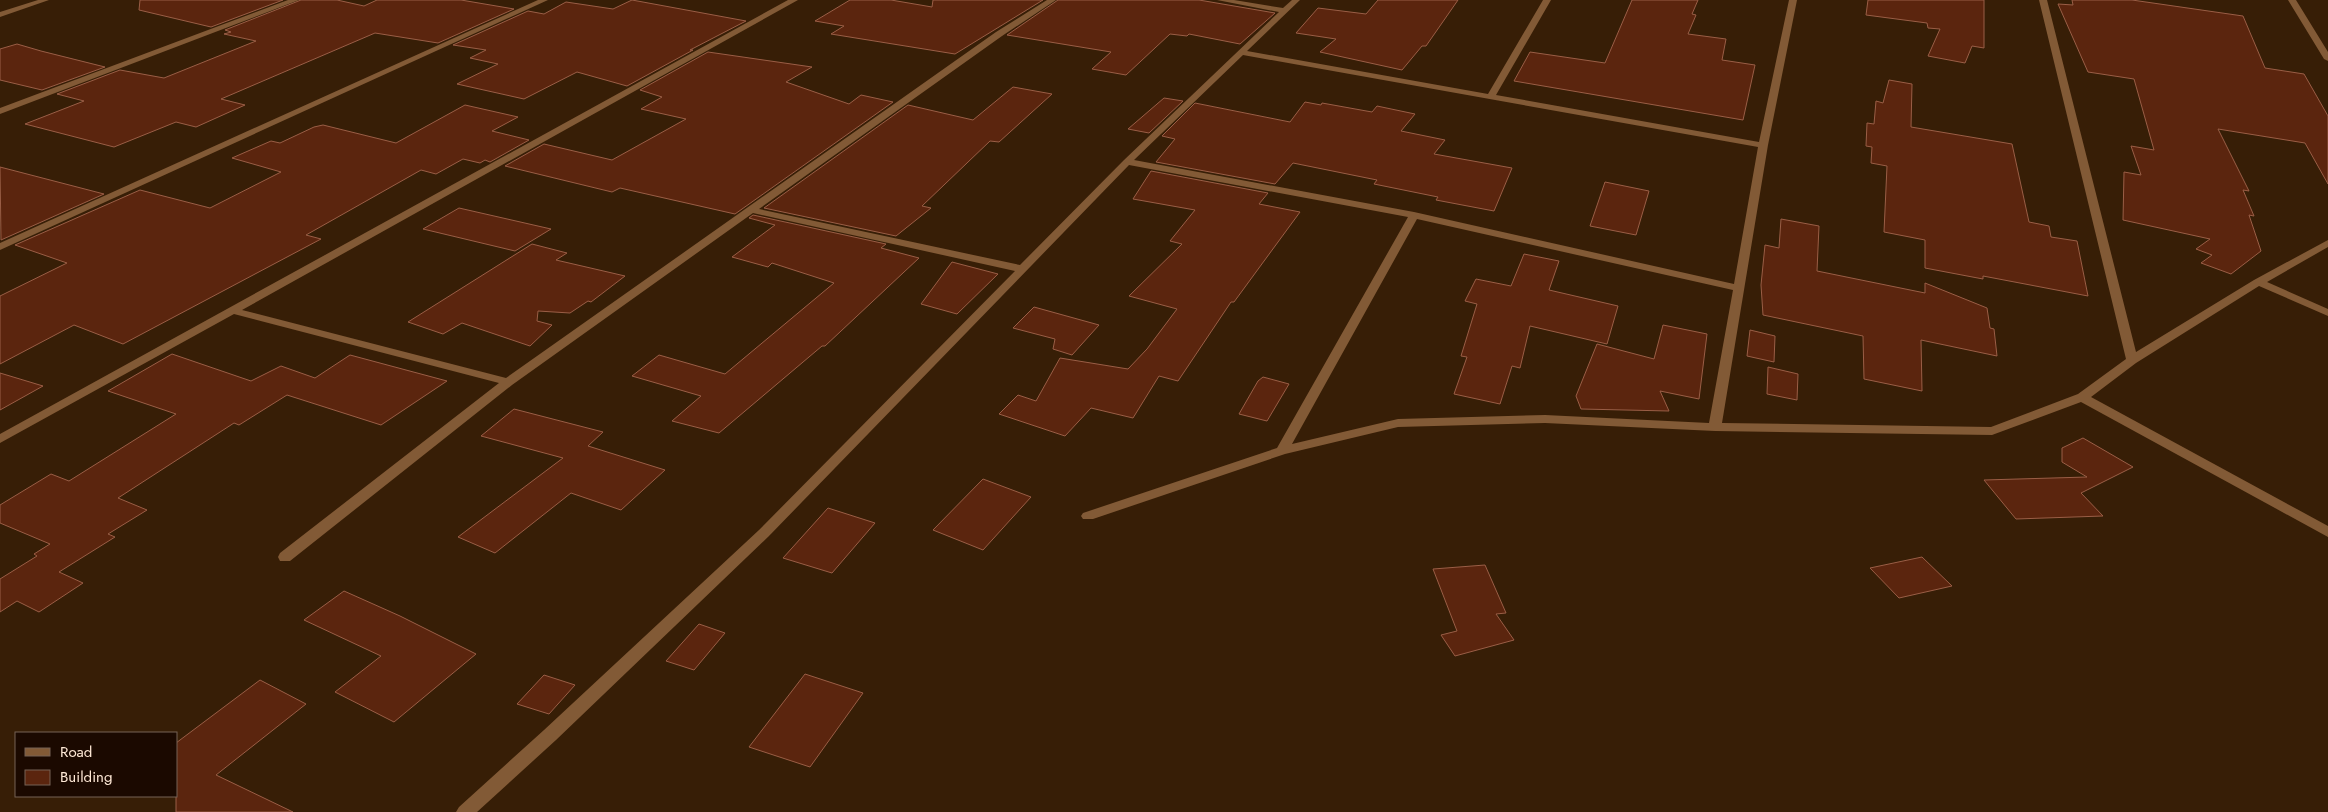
<svg xmlns="http://www.w3.org/2000/svg" width="2328" height="812" font-family="Jost,sans-serif">
<style>
.building{fill:#5b250e;stroke:#9a5e46}
.lines{fill:none;stroke-linecap:round;stroke-linejoin:round}
.minor{fill:#825a36;fill-rule:evenodd}
</style>
<rect width="100%" height="100%" fill="#371e06"/>
<!-- building -->
<path class="building" d="M140 0H283L211 27 139 10Z
M301 0H337L364 6 377 0H461L514 9 438 43 375 33 221 99 245 105 196 127 176 122 114 147 25 124 84 101 57 94 120 70 164 78 256 41 224 34 231 32 225 30Z
M632 0 746 21 690 50H693L627 86 577 72 524 99 457 84 498 64 470 58 486 50 453 45 528 11 544 14 566 2 613 9Z
M850 0H891L932 7 933 0H1043L955 54 831 34 844 26 815 21Z
M1058 0H1199L1275 13 1240 44 1189 34 1187 36 1170 34 1126 75 1092 69 1111 52 1007 35Z
M1378 0H1458L1426 46H1422L1402 70 1320 52 1336 39 1296 33 1318 8 1366 14Z
M1632 0H1698L1692 14 1696 15 1688 34 1726 39 1722 60 1755 65 1743 120 1514 81 1530 52 1605 63Z
M1868 0H1984V48L1972 46 1965 63 1928 56 1940 29 1928 28 1927 23 1866 15Z
M2072 0H2132L2243 16 2265 68 2304 74 2328 116V184L2305 143 2218 129 2249 191 2243 190 2254 216 2249 215 2261 251 2231 274 2201 263 2212 255 2196 249 2210 239 2123 220 2124 172 2141 175 2131 146 2154 150 2134 79 2088 72 2058 4 2073 5Z
M17 44 41 51 105 67 42 90 0 80V49Z
M708 52 812 67 786 82 849 104 861 95 893 102 735 214 620 188 612 192 505 166 544 144 612 160 686 119 641 109 662 97 640 90Z
M1889 80 1912 84 1911 127 2012 144 2029 222 2049 226 2051 237 2077 241 2088 296 1983 276V279L1925 268V240L1884 232 1887 166 1871 163 1872 147 1866 146 1867 123 1874 124 1876 101 1883 103Z
M1013 87 1052 94 999 142 990 141 922 206 931 208 896 236 764 208 908 105 973 120Z
M1164 98 1183 101 1149 133 1128 129Z
M1305 102 1321 105 1322 103 1372 112 1377 106 1415 114 1401 131 1445 140 1434 154 1512 168 1494 211 1436 200 1438 197 1374 184 1377 180 1293 163 1275 184 1156 162 1175 139 1162 136 1195 103 1290 122Z
M465 105 518 117 492 131 529 140 490 162 485 160 480 163 463 159 436 174 421 170 306 235 321 239 123 344 74 325 0 364V296L67 263 15 245 140 190 210 208 281 172 232 158 271 141 280 143 314 127 323 125 396 143Z
M0 167 104 194 1 240Z
M1151 171 1268 193 1259 204 1300 212 1234 302H1231L1178 381 1159 376 1133 418 1091 408 1065 436 999 414 1018 395 1036 401 1060 358 1128 369 1147 349 1177 309 1129 296 1182 244 1170 241 1195 210 1133 199Z
M1605 182 1649 191 1636 235 1590 226Z
M459 208 551 229 515 251 423 229Z
M753 215 886 244 881 248 919 258 825 346H822L719 433 672 421 701 396 632 376 659 355 725 374 834 283 772 263 768 267 732 257 775 225 749 218Z
M1781 219 1819 226 1817 271 1925 293V283L1987 308 1990 328 1994 329 1997 356 1921 340 1922 391 1864 379 1863 336 1763 315 1761 285 1765 245 1779 248Z
M532 244 567 253 556 260 625 276 591 302 588 301 570 313 538 311 537 321 552 325 530 346 462 323 443 334 408 322Z
M1524 254 1559 261 1549 290 1618 306 1607 344 1530 326 1520 368 1512 366 1500 404 1454 394 1467 357 1461 356 1477 304 1465 301 1476 279 1511 286Z
M952 262 998 274 957 314 921 304Z
M1034 307 1099 325 1072 355 1053 349 1055 339 1013 328Z
M1663 325 1707 334 1699 399 1660 391 1669 411 1581 409 1576 396 1597 344 1654 359Z
M1750 330 1775 336 1774 362 1747 356Z
M172 354 251 381 281 366 315 378 350 355 447 381 381 425 287 395 239 425 234 423 118 498 147 510 108 534 115 537 59 572 83 583 39 612 17 601 0 612V579L37 556 34 554 50 544 0 523V505L51 474 69 481 176 414 108 391Z
M1768 367 1798 374 1797 400 1767 394Z
M0 373 43 386 0 410Z
M1263 377 1289 384 1267 421 1239 414 1258 381Z
M514 409 603 432 588 446 665 470 621 510 571 493 495 553 458 537 563 458 481 436Z
M2083 438 2133 467 2081 493 2103 516 2016 519 1984 480 2087 477 2062 462V448Z
M983 479 1031 497 983 550 933 530Z
M828 508 875 523 832 573 783 558Z
M1922 557 1952 586 1899 598 1870 568Z
M1485 565 1506 613 1496 614 1514 640 1455 656 1441 635 1457 631 1433 569Z
M344 591 400 616 476 654 394 722 335 692 381 656 304 620Z
M699 624 725 633 694 670 666 661Z
M805 674 863 693 810 767 749 747Z
M544 675 575 685 549 714 517 704Z
M260 680 306 704 216 775 293 812H176V743Z"/>
<g class="lines">
<!-- minor -->
<path class="minor" d="M38 0H49L0 17V12Z
M288 0H299L0 114V108Z
M538 0H548L0 250V243Z
M788 0H798L242 310 506 378 996 32 1047 0H1056L1002 36 759 209 1020 265 1124 160 1279 12 1217 0H1234L1283 8 1292 0H1300L1247 51 1488 94 1543 0H1551L1496 95 1759 142 1789 0H1797L1768 145 1722 423 1991 427 2078 394 2126 359 2039 0H2047L2136 352 2254 280 2328 240V247L2267 282 2328 309V316L2259 286 2136 363 2091 397 2328 526V537L2081 402 1992 435 1715 431 1545 423 1398 427 1285 454 1093 519H1083L1081 516 1083 513 1277 448 1408 217 1129 165 769 536 556 740 477 812H456L459 807 544 730 759 530 1015 271 753 213 512 385 290 561H280L278 557 280 553 499 383 234 314 0 443V434ZM1243 55 1758 147 1734 284 1414 212 1134 160ZM1417 219 1733 290 1709 423 1545 415 1398 419 1292 444Z
M2288 0H2296L2328 52V61L2324 59Z"/>
</g>
<!-- legend -->
<rect x="15" y="732" width="162" height="65" fill="#1b0900" stroke="#766255"/>
<rect x="25" y="748" width="25" height="8" fill="#825a36" stroke="#766255"/>
<text x="60" y="757" font-size="15" fill="#fee8d5">Road</text>
<rect x="25" y="770" width="25" height="15" fill="#5b250e" stroke="#766255"/>
<text x="60" y="782" font-size="15" fill="#fee8d5">Building</text>
</svg>
